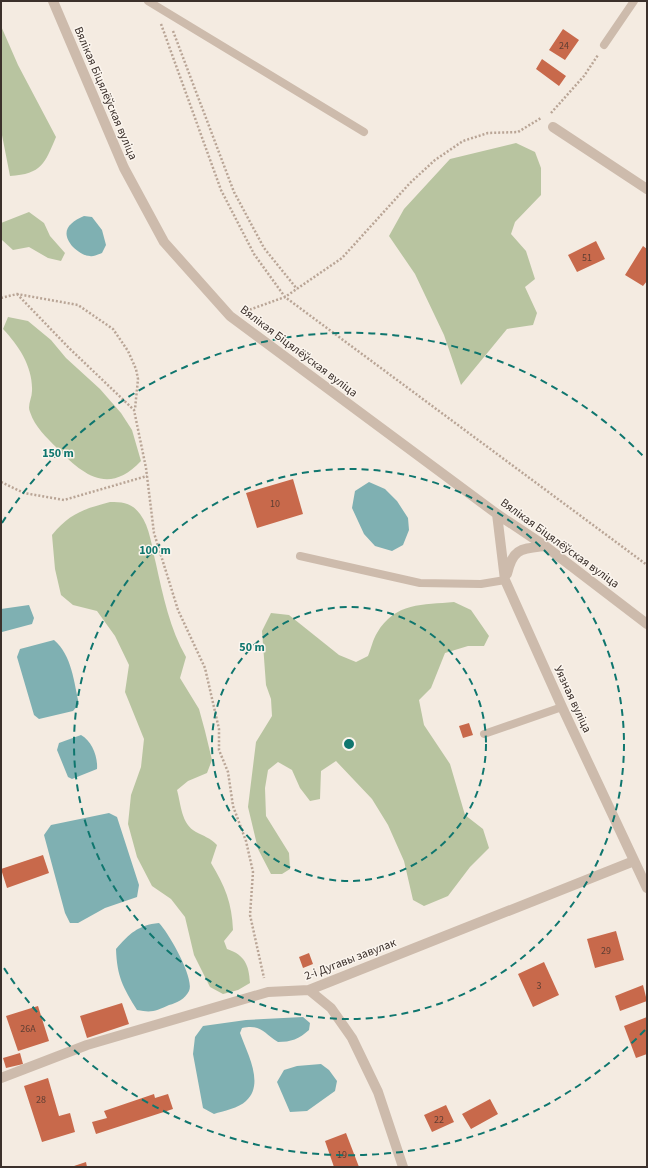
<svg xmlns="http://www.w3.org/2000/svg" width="648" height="1168" font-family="'Source Sans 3',sans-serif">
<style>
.green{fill:#b8c4a0}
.water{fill:#7fb0b2}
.building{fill:#c8694b}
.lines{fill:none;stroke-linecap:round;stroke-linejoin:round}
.path{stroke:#b9a596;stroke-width:2.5;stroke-dasharray:2 2;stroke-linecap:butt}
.lane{stroke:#cdbbac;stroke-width:8}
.street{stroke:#cdbbac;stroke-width:10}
.ring{fill:none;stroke:#0f766e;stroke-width:2;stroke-dasharray:7 5}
.labels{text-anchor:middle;stroke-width:3;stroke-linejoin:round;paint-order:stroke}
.number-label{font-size:10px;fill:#5e3e33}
.street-label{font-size:12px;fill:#3b302b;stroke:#fbf5ee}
.centre{fill:#0f766e;stroke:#fbf5ee;stroke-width:2}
.ring-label{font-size:12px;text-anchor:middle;font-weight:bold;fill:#0f766e;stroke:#fbf5ee;stroke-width:3;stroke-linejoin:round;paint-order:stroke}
</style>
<rect width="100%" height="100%" fill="#f4ebe1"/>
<!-- green -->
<path class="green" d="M1 26 18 65 56 137C45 163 42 174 10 176L1 130Z
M516 143 535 152 541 168V195L515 222 511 234 526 251 535 279 525 287 537 313 533 325 507 329 461 385 444 335 415 274 389 236 404 209 450 159Z
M29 212 44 223 50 236 65 253 61 261 48 258 29 247 13 250 2 240 1 223Z
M8 317 28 321 51 340 66 358 100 389 121 413 132 430 141 461C109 495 84 476 57 448 46 437 35 427 30 412 27 406 32 398 32 391 33 367 19 346 3 329Z
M110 502C123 502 132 503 140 514 150 527 152 548 156 564 163 596 170 629 186 657L180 678 199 709 205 731 212 760 207 773 188 781 177 790C181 804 181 824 196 832 204 836 210 838 217 845L211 863C225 886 232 903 233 930L224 941 227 949C245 955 249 965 250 983L238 990 223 994 210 987 194 955 185 917 171 899 152 886 137 857 128 824 131 795 141 767 144 739 125 692 129 665 115 636 97 611 73 605 61 595 55 569 52 535C70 513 84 509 110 502Z
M454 602 471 610 489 636 484 646H468L445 653 431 688 419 700 424 725 450 764 465 815 483 829 489 848 470 867 448 896 424 906 413 900 404 861 388 825 372 799 336 761 321 771 320 799 310 801 300 788 292 770 278 762 268 770 265 788 266 816 289 853 290 869 282 874H271L258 849 248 807 256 742 272 716 271 699 266 685 262 631 271 613 289 615 339 655 356 662 368 656C371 649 373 639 377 633 395 602 423 605 454 602Z"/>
<!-- water -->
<path class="water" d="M84 216 92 217 102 230 106 245 102 253C99 254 93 257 90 256 84 256 77 251 73 247 60 232 68 223 84 216Z
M369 482 385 489 397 501 408 518 409 530 403 545 392 551 375 546 364 534 352 508 355 491Z
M29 605 34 618 32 624 2 632 1 609Z
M54 640C72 655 74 683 79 704L73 711 39 719 34 715 17 657 20 649Z
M81 735C92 741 98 757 97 769L72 779 68 777 57 750 59 743Z
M109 813 117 817 139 885 137 897 105 908 78 923H70L65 913 44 835 51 825Z
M159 923C169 933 195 979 189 991 185 999 177 1003 169 1005 156 1011 152 1013 137 1010 123 987 117 977 116 949 129 934 138 925 159 923Z
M303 1017 310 1023 309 1030C299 1039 291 1042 278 1042 263 1033 262 1024 242 1028L240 1033C247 1053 265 1084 246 1101 239 1108 223 1111 214 1114L203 1108 193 1054 195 1037 203 1026 246 1020Z
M321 1064 329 1070 337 1081 335 1091 307 1111 290 1112 277 1082 284 1070 297 1066Z"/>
<!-- building -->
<path class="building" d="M563 29 579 40 565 60 549 50Z
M542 59 566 76 559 86 536 69Z
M596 241 605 259 577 272 568 255Z
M643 246 647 249V281L643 286 625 275Z
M293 479 303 514 257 528 246 493Z
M469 723 473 735 463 738 459 726Z
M43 855 49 873 7 888 1 869Z
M616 931 624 960 595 968 587 939Z
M309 953 313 964 303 968 299 957Z
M544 962 559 995 533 1007 518 974Z
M643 985 647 1001 620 1011 615 996Z
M122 1003 129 1024 87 1038 80 1016Z
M38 1006 49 1041 18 1051 6 1016Z
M647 1017V1054L636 1058 624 1026Z
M20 1053 23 1064 6 1068 3 1058Z
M48 1078 59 1116 70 1113 75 1132 42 1142 24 1086Z
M154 1094 155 1098 168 1094 173 1109 96 1134 92 1122 107 1118 104 1111Z
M490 1099 498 1114 471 1129 462 1114Z
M446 1105 454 1122 432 1132 424 1115Z
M346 1133 359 1167H334L325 1141Z
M86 1162 87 1167H71Z"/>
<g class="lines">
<!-- path -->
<path class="path" d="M161 24 221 190 254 254 285 297 647 565
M173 31 234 192 264 248 297 289
M551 113 584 76 598 55
M17 294 69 348 134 410 146 468 154 533 178 610 205 668 219 729V750L228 772 233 806 246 841 253 872 250 915 264 978
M1 298 17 294 78 305 113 329 128 351 136 369 138 379 135 409
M246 311 285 297 342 258 410 183 435 160 463 141 488 133 518 132 541 118
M1 482 24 493 64 500 147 476"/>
<!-- lane -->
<path class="lane" d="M148 1 364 132
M604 45 634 1
M300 556 420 583 481 584 505 580
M484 734 562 707"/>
<!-- street -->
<path class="street" d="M53 1 124 168 164 242 230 316 497 514 545 546 647 624
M553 127 647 189
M497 514 505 580 562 707 647 888
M507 574C513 548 521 549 545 546
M309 990 331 1008 352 1038 378 1092 403 1167
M1 1078 87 1045 268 992 309 990 634 861"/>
</g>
<!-- distance rings -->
<g class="ring">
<circle cx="349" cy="744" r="137"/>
<circle cx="349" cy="744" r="275"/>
<path d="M645 1030A412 412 0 0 1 2 965M2 523A412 412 0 0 1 645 458"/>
</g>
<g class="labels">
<!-- number labels -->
<g class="number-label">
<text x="564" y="49">24</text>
<text x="587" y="261">51</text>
<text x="275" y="507">10</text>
<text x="606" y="954">29</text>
<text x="539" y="989">3</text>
<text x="28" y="1032">26А</text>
<text x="41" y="1103">28</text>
<text x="439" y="1123">22</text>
<text x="342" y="1158">19</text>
</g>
<!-- street labels -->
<g class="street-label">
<text transform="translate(106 93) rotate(67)" y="4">Вялікая Біцялёўская вуліца</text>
<text transform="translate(299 351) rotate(37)" y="4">Вялікая Біцялёўская вуліца</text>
<text transform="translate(560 543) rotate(36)" y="4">Вялікая Біцялёўская вуліца</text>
<text transform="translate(573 699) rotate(65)" y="4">Уязная вуліца</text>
<text transform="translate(350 959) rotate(-21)" y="4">2-і Дугавы завулак</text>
</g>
</g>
<circle cx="349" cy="744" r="6" class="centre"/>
<g class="ring-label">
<text x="58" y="457">150 m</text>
<text x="155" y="554">100 m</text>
<text x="252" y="651">50 m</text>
</g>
<!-- border -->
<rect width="648" height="1168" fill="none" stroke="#3b302b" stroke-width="4"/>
</svg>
